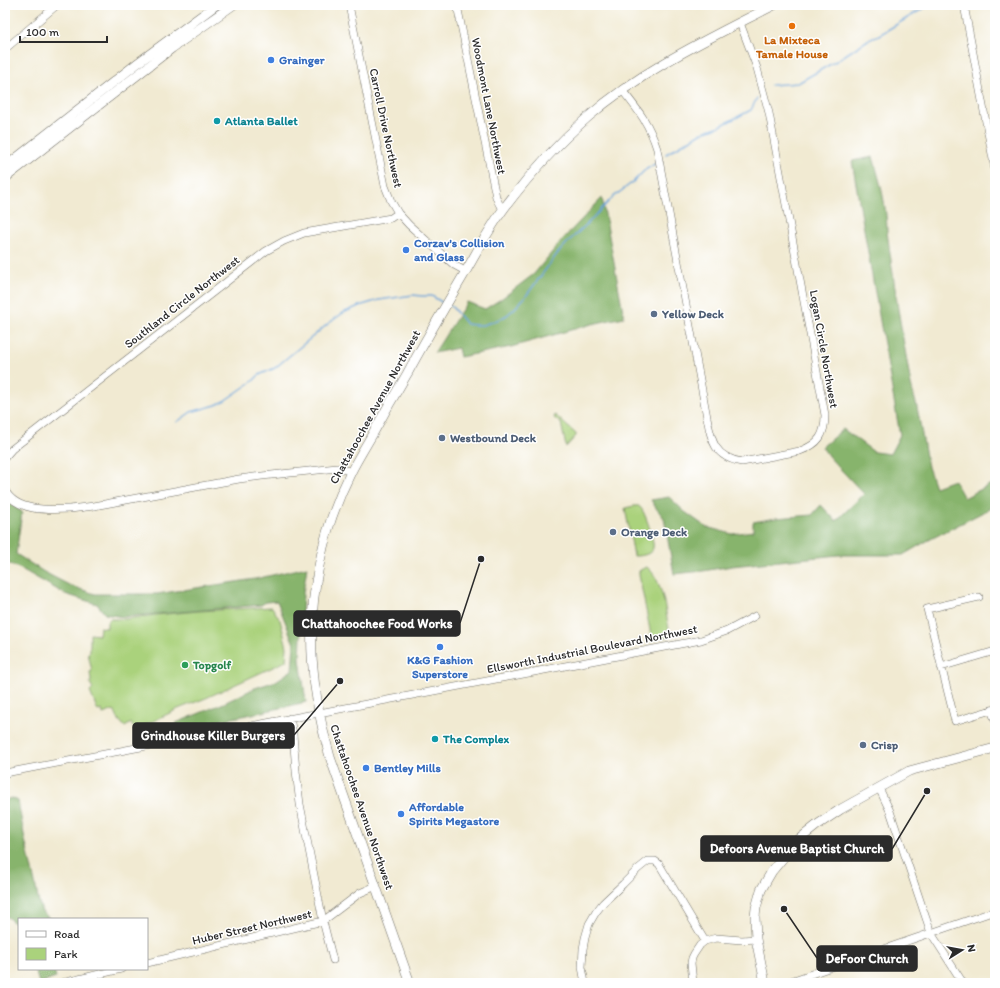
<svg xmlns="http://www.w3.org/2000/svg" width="1000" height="988" font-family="Itim,sans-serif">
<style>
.green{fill:#aad27c;stroke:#6a7e54}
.forest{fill:#87b46c;stroke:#59704c}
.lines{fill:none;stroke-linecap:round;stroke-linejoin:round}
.stream{stroke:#6ba4da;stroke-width:1.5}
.street-casing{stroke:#706e65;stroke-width:8}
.secondary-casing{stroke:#706e65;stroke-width:10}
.street{stroke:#fff;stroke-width:7}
.secondary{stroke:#fff;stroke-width:9}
.food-dot{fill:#e8710a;stroke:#fff;stroke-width:1.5}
.shop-dot{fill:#3f7fe0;stroke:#fff;stroke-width:1.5}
.culture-dot{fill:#0f9aa8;stroke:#fff;stroke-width:1.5}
.service-dot{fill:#5c6f8a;stroke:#fff;stroke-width:1.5}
.leisure-dot{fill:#2e9e5b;stroke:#fff;stroke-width:1.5}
.labels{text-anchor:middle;stroke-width:3;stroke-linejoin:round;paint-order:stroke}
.food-label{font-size:12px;font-weight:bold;fill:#c56008;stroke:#fff}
.shop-label{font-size:12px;font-weight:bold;fill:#366cbe;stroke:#fff;text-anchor:start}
.street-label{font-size:12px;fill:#2b2b2b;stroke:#fff}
.culture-label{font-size:12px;font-weight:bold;fill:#0d838f;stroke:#fff;text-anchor:start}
.service-label{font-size:12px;font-weight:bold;fill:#4e5e75;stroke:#fff;text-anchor:start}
.leisure-label{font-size:12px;font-weight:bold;fill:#27864d;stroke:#fff;text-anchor:start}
.leader{fill:none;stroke:#2b2b2b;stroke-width:1.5}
.callout-dot{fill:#2b2b2b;stroke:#fff;stroke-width:1.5}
.callout{fill:#2b2b2b;stroke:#2b2b2b;stroke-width:1.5}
.callout-label{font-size:13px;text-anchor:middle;font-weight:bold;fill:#fff}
</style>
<rect width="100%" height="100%" fill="#fff"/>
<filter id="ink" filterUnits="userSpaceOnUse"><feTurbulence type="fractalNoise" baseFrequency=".025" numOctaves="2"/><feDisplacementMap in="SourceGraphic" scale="8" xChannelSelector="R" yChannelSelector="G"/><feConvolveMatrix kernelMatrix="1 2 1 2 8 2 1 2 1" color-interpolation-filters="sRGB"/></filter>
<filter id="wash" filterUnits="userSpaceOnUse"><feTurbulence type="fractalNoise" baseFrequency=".012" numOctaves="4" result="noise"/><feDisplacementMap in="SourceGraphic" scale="16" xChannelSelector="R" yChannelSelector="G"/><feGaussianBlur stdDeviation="0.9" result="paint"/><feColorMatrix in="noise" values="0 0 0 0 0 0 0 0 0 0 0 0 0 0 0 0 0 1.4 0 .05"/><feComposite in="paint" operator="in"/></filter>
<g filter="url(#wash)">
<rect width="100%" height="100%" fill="#f1ead2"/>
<!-- green -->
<path class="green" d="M555 415 576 434V436L566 447 561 423 554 418Z
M634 506C637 506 638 505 640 507 645 511 655 542 653 548 651 555 641 556 634 556L625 508Z
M647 567C663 580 665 610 669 629L666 632 667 637 652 640 639 575V571L642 569Z
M272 607 280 620 287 647 286 661 206 698 178 709 135 730 131 723 125 727 118 719 114 710 103 714 102 710 98 711 90 692 93 689 90 683 91 681 90 672 92 671 88 653 90 652V634L99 635 100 627 107 628V622L110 619H126L155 615 199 611Z"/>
<!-- forest -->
<path class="forest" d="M873 157C880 181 887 207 887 232L898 309 911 385 917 407 928 467 935 487 954 480 964 498 995 482V506L927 541 903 555H838L732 566 703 571 674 574 664 518 656 508 651 500 669 497 685 512 706 527 732 534 753 531V522L776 518 812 515 821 505 836 521 864 494 829 457 822 447 843 429 874 452 890 454 900 435 852 161Z
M602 198 624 317 592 324 511 347 460 357 458 348 434 353 467 302 485 309 501 299 534 274 562 240Z
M5 499 22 512 16 554 44 572 71 586 95 594H157L255 579 307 567 303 593 300 659 306 702C282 708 257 713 233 718 214 721 196 726 177 727L176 723 224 703 255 688 276 681 292 670 294 644 277 601 266 602 261 605 123 617 105 614 97 604 65 594 23 570 5 562Z
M12 798 18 801 25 840 35 883 38 899 42 912 50 919H19V927L5 915V800Z
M35 969H54L56 978 39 983Z"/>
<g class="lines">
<!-- stream -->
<path class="stream" d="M771 85 798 83 836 61 871 38 879 35 929 5
M666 154 703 132 720 126 751 110 757 98
M450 306 453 308 466 324 475 325H483L500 319 507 315 514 309 526 296 557 254 569 241 588 223 612 198 633 182 645 170 655 164
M177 422 191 412 216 405 224 401 253 381 259 375 275 368 282 362 329 323 343 313 359 306 379 300 413 295 422 296H432L443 303"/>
</g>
</g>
<g filter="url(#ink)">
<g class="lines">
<defs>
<path id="street" d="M349 5 385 186 391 201 398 213 409 225 454 265 465 271
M457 5 496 197 499 204 504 208
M964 5 995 170
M5 49 57 5
M622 90C638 110 649 123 657 149L706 412C711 438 712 457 742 462L800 451C819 444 825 435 825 415L769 113 757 68 740 23
M5 457 12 449 266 251 284 241 304 233 391 218 398 213
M5 490C16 512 49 510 70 509L94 506 239 479 262 476 337 468 343 469 351 472
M979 597 927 609 955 721 995 709
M941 667 995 651
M991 710 995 720
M290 718 293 734 296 771 300 804 323 921 333 960
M5 773 701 640 727 631 755 616
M879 788 890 811 931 933 963 983
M147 963 323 921 360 893 376 886
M62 983 121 969
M585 983 582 967 583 949 585 938 589 924 596 912 603 903 623 884 638 869 648 861H655L659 864 705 941
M693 983 691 963 692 958 694 954 700 945 705 941 716 938 742 940 756 939
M785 983 995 911"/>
<path id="secondary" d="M5 167 139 62 216 5
M5 178 172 48 233 5
M410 983 330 757C311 691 305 629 320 561 326 531 337 500 351 472 357 460 365 447 372 435 383 415 395 394 407 374 426 339 446 305 466 271 478 250 490 227 505 207 530 174 557 144 588 117 643 69 710 38 774 5
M765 983 756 939 755 917 756 908 761 890 772 871 797 841 817 825 841 809 909 771 995 748"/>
</defs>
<!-- street casing -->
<use href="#street" class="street-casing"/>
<!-- secondary casing -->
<use href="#secondary" class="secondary-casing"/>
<!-- street -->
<use href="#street" class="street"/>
<!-- secondary -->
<use href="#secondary" class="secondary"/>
</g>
</g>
<!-- markers -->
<circle class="food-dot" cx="792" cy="26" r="4"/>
<g class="shop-dot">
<circle cx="271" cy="60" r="4"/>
<circle cx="406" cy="250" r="4"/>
<circle cx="440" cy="647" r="4"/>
<circle cx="366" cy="768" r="4"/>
<circle cx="401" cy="814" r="4"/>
</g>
<g class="culture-dot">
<circle cx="217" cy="121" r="4"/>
<circle cx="435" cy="739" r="4"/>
</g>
<g class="service-dot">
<circle cx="654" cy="314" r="4"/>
<circle cx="442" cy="438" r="4"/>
<circle cx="613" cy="532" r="4"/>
<circle cx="863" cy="745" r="4"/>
</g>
<circle class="leisure-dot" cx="185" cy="665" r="4"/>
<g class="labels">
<!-- food labels -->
<g class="food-label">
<text x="792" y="44">La Mixteca<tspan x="792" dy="14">Tamale House</tspan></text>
</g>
<!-- shop labels -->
<g class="shop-label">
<text x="279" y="64">Grainger</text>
<text x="414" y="247">Corzav's Collision<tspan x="414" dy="14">and Glass</tspan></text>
<text x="440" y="664" text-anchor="middle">K&amp;G Fashion<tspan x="440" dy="14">Superstore</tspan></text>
<text x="374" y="772">Bentley Mills</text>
<text x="409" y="811">Affordable<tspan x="409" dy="14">Spirits Megastore</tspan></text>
</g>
<!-- street labels -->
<g class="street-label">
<text transform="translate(489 106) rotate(79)" y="4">Woodmont Lane Northwest</text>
<text transform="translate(386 128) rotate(78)" y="4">Carroll Drive Northwest</text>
<text transform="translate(182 302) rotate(-38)" y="4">Southland Circle Northwest</text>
<text transform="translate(824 349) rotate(80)" y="4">Logan Circle Northwest</text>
<text transform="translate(375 407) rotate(-61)" y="4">Chattahoochee Avenue Northwest</text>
<text transform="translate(592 649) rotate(-11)" y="4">Ellsworth Industrial Boulevard Northwest</text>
<text transform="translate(362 807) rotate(71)" y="4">Chattahoochee Avenue Northwest</text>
<text transform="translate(252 927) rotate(-13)" y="4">Huber Street Northwest</text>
</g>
<!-- culture labels -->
<g class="culture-label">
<text x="225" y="125">Atlanta Ballet</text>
<text x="443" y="743">The Complex</text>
</g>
<!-- service labels -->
<g class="service-label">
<text x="662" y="318">Yellow Deck</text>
<text x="450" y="442">Westbound Deck</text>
<text x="621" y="536">Orange Deck</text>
<text x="871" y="749">Crisp</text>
</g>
<!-- leisure labels -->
<g class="leisure-label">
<text x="193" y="669">Topgolf</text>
</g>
</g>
<!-- callouts -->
<path class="leader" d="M481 559L460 623M340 681L294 735M927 791L892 849M784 909L817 958"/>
<g class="callout-dot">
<circle cx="481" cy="559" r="4"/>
<circle cx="340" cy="681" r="4"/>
<circle cx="927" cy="791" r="4"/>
<circle cx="784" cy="909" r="4"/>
</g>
<g class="callout">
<rect x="294" y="611" width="166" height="25" rx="4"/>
<rect x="133" y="723" width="161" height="25" rx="4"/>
<rect x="701" y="836" width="191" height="25" rx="4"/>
<rect x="817" y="946" width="100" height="25" rx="4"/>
</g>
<g class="callout-label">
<text x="377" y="628">Chattahoochee Food Works</text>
<text x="213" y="740">Grindhouse Killer Burgers</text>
<text x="797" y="853">Defoors Avenue Baptist Church</text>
<text x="867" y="963">DeFoor Church</text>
</g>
<!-- margin -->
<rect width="1000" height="988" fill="none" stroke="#fff" stroke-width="20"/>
<!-- legend -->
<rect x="18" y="918" width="130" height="52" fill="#ffffff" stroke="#aaaaaa"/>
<rect x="26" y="931" width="20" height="6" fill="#ffffff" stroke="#aaaaaa"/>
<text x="54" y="938" font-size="12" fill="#2b2b2b">Road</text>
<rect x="26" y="948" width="20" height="12" fill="#aad27c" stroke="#aaaaaa"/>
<text x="54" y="958" font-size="12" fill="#2b2b2b">Park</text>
<!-- north arrow -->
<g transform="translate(962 950) rotate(79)" stroke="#ffffff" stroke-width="3" paint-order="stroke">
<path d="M0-3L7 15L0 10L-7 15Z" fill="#2b2b2b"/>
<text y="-6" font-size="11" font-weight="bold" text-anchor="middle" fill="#2b2b2b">N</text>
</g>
<!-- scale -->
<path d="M20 36v6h87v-6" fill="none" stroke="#2b2b2b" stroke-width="2"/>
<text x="26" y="36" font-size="12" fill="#2b2b2b" stroke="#ffffff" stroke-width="3" paint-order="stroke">100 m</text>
</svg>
